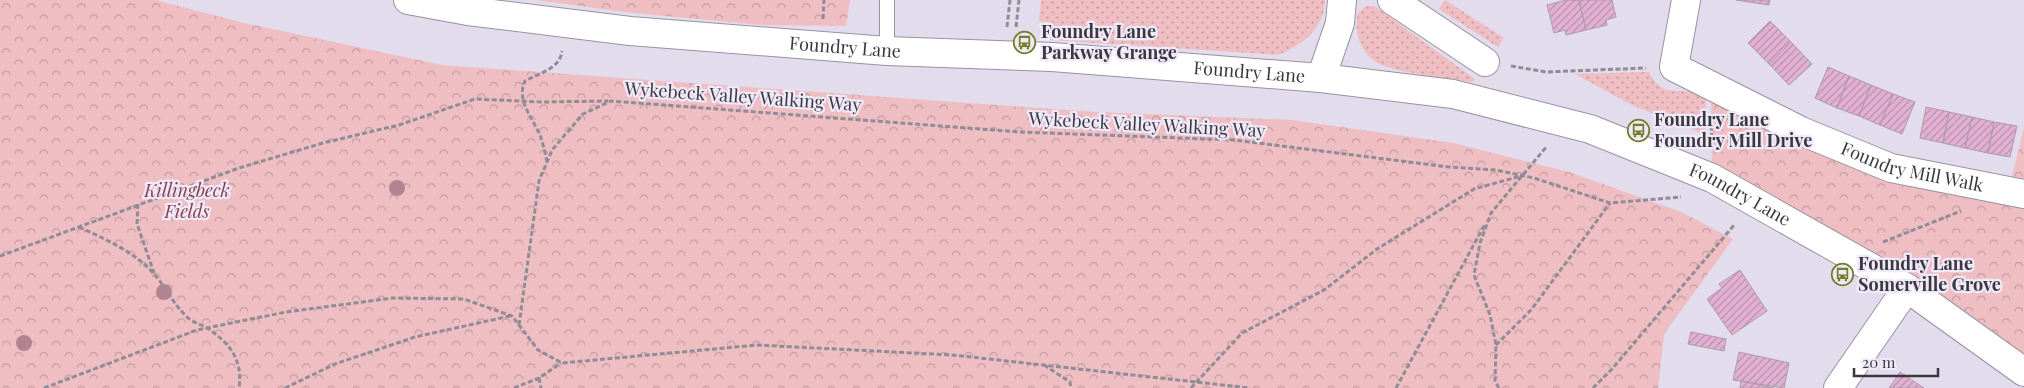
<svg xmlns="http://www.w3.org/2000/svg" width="2024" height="388" font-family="'Playfair Display',serif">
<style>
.grass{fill:url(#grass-dots)}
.park{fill:url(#park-crowns)}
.building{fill:url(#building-hatch);stroke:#ac9ca7}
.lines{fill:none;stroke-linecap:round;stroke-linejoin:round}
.service-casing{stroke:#9892a1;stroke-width:16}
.minor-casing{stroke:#9892a1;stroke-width:30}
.tertiary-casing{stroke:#9892a1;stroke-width:30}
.path{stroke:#908c97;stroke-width:3;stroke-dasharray:5 2.5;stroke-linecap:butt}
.service{stroke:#fff;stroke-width:14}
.minor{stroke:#fff;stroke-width:28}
.tertiary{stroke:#fff;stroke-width:28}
.tree{fill:#b08491}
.labels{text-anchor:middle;stroke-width:4.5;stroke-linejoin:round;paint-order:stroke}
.poi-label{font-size:18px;font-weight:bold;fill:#3a383e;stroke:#efe9fa;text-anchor:start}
.street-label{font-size:18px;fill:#3a383e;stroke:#efe9fa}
.park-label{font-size:18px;font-style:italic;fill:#873c47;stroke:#efe9fa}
</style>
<defs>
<pattern id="grass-dots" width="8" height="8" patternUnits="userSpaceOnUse" patternTransform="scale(1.25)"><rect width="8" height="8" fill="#efbec3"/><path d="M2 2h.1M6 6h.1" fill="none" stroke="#c39ba0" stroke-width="1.8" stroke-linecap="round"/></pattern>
<pattern id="park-crowns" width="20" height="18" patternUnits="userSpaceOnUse" patternTransform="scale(1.25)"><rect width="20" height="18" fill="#efbec3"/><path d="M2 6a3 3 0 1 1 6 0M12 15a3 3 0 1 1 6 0" fill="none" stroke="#c39ba0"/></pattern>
<pattern id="building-hatch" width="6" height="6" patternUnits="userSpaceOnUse" patternTransform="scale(1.25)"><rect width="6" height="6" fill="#e2b0d2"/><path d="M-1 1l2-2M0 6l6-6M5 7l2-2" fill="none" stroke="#b890ac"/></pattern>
</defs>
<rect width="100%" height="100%" fill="#e2dcec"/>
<!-- grass -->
<path class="grass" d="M1041 0H1325C1325 28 1301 46 1278 55L1050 40 1052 23 1039 21Z
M1445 0 1504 38 1498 47 1439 9Z
M1366 6H1374L1475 79 1472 82C1449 78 1396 73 1378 63 1361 55 1353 30 1358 13Z
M1649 72C1660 92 1667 91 1688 91 1693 91 1701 96 1706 98V135L1632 105 1575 74Z"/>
<!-- park -->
<path class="park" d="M0 0H156L244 23 442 65 1096 112 1292 120 1453 143 1569 172 1681 212 1733 239 1664 334 1658 388H0Z
M535 0H850L846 26 760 25 633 13Z
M1711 85 1801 131 2008 192 2024 128V372L1712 178Z"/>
<!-- building -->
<path class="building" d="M1566 0H1579L1586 30 1566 35 1565 30 1554 33 1547 5Z
M1579 0H1612L1616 17 1606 20 1607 25 1586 30Z
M1736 0H1770L1769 5Z
M1770 21 1791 42 1769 64 1748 43Z
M1791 42 1812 64 1789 85 1769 64Z
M1828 67 1849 76 1837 108 1815 98Z
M1849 76 1871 85 1859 116 1837 108Z
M1871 85 1893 94 1880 125 1859 116Z
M1893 94 1915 102 1902 134 1880 125Z
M1926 107 1949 112 1943 143 1920 138Z
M1949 112 1972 117 1965 148 1943 143Z
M1972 117 1994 122 1988 153 1965 148Z
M1994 122 2017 126 2010 157 1988 153Z
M1740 270 1767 311 1732 335 1707 299 1722 288 1719 284Z
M1691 332 1726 339 1724 351 1688 344Z
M1739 352 1789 363 1784 388 1733 380Z
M1900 372 1924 388H1889Z
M1741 381 1774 388H1740Z"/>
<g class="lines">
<defs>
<path id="service" d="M887 51V0"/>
<g id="minor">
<path d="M1392 0 1485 62"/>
<path id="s1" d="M1686 0 1674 67 1801 131 1891 168 2024 194"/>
<path d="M1321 78 1340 23 1342 0"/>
<path d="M1838 388 1907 288"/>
</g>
<g id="tertiary">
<path id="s2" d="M408 0 468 11 630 31 887 51 1052 57 1321 78 1453 94 1590 129 1712 178 1907 288 2024 372"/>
</g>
</defs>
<!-- service casing -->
<use href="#service" class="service-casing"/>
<!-- minor casing -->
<use href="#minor" class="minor-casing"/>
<!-- tertiary casing -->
<use href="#tertiary" class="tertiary-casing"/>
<!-- path -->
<path class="path" d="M823 19 824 0
M1007 27 1010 0
M1016 27 1019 0
M1511 66 1546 72 1646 68
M1711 118 1712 149
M547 162C545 153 543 143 540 135 532 117 516 100 525 81 539 73 560 69 562 51
M138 204 137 224 154 273
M79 227C105 239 135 252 154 274 166 287 173 304 187 317 192 322 200 324 207 328 230 343 243 360 239 388
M1883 242 1961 211
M0 256 239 168 323 143 399 125 475 99 541 102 608 101
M519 325 539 181 552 150 583 114 611 101 1020 132 1234 140 1449 167 1496 170 1534 178 1610 203 1681 197
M1496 345 1531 310 1610 203
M1044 365 1070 382 1071 388
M539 378 541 388
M44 388 197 330 286 312 393 298 464 299 512 316 538 350 562 363 757 345 953 355 1250 388
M285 388 335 364 415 337 510 316
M514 388 539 378 561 363
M1191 388 1242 333 1324 290 1377 249 1474 189 1521 176
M1396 388 1485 224
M1499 388 1495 381 1496 345 1490 315 1474 275 1480 243 1491 213 1547 146
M1593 388 1612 369 1735 224"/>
<!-- service -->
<use href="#service" class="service"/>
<!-- minor -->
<use href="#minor" class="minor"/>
<!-- tertiary -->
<use href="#tertiary" class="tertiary"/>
</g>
<!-- trees -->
<g class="tree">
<circle cx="397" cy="188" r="8"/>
<circle cx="164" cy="292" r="8"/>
<circle cx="24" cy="343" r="8"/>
</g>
<!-- icons -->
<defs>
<symbol id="bus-ring" viewBox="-11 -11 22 22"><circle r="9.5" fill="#efe9fa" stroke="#737e2b" stroke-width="1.5"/><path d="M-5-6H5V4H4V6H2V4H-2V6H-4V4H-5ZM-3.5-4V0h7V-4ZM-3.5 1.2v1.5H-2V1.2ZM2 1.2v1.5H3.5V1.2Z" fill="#737e2b"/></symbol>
</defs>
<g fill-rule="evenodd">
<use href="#bus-ring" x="1012" y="30" width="25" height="25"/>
<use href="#bus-ring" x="1626" y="118" width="25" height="25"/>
<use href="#bus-ring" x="1830" y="262" width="25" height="25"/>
</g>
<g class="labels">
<!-- poi labels -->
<g class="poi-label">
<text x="1041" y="38">Foundry Lane<tspan x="1041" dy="21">Parkway Grange</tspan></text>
<text x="1654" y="126">Foundry Lane<tspan x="1654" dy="21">Foundry Mill Drive</tspan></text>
<text x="1858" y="270">Foundry Lane<tspan x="1858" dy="21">Somerville Grove</tspan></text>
</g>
<!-- street labels -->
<g class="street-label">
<text dy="6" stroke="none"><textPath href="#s2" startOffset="440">Foundry Lane</textPath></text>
<text dy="6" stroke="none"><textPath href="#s2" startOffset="845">Foundry Lane</textPath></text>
<text transform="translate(743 97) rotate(4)" y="6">Wykebeck Valley Walking Way</text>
<text transform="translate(1147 125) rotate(3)" y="6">Wykebeck Valley Walking Way</text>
<text dy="6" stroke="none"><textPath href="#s1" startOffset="328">Foundry Mill Walk</textPath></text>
<text dy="6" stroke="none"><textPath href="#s2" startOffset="1355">Foundry Lane</textPath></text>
</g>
<!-- park labels -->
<g class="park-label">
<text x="187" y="197">Killingbeck<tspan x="187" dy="21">Fields</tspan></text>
</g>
</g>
<!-- scale -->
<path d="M1854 368v8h84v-8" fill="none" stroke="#3a383e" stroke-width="2.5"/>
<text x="1862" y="368" font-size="15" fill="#3a383e" stroke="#efe9fa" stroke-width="4" paint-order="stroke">20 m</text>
</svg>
